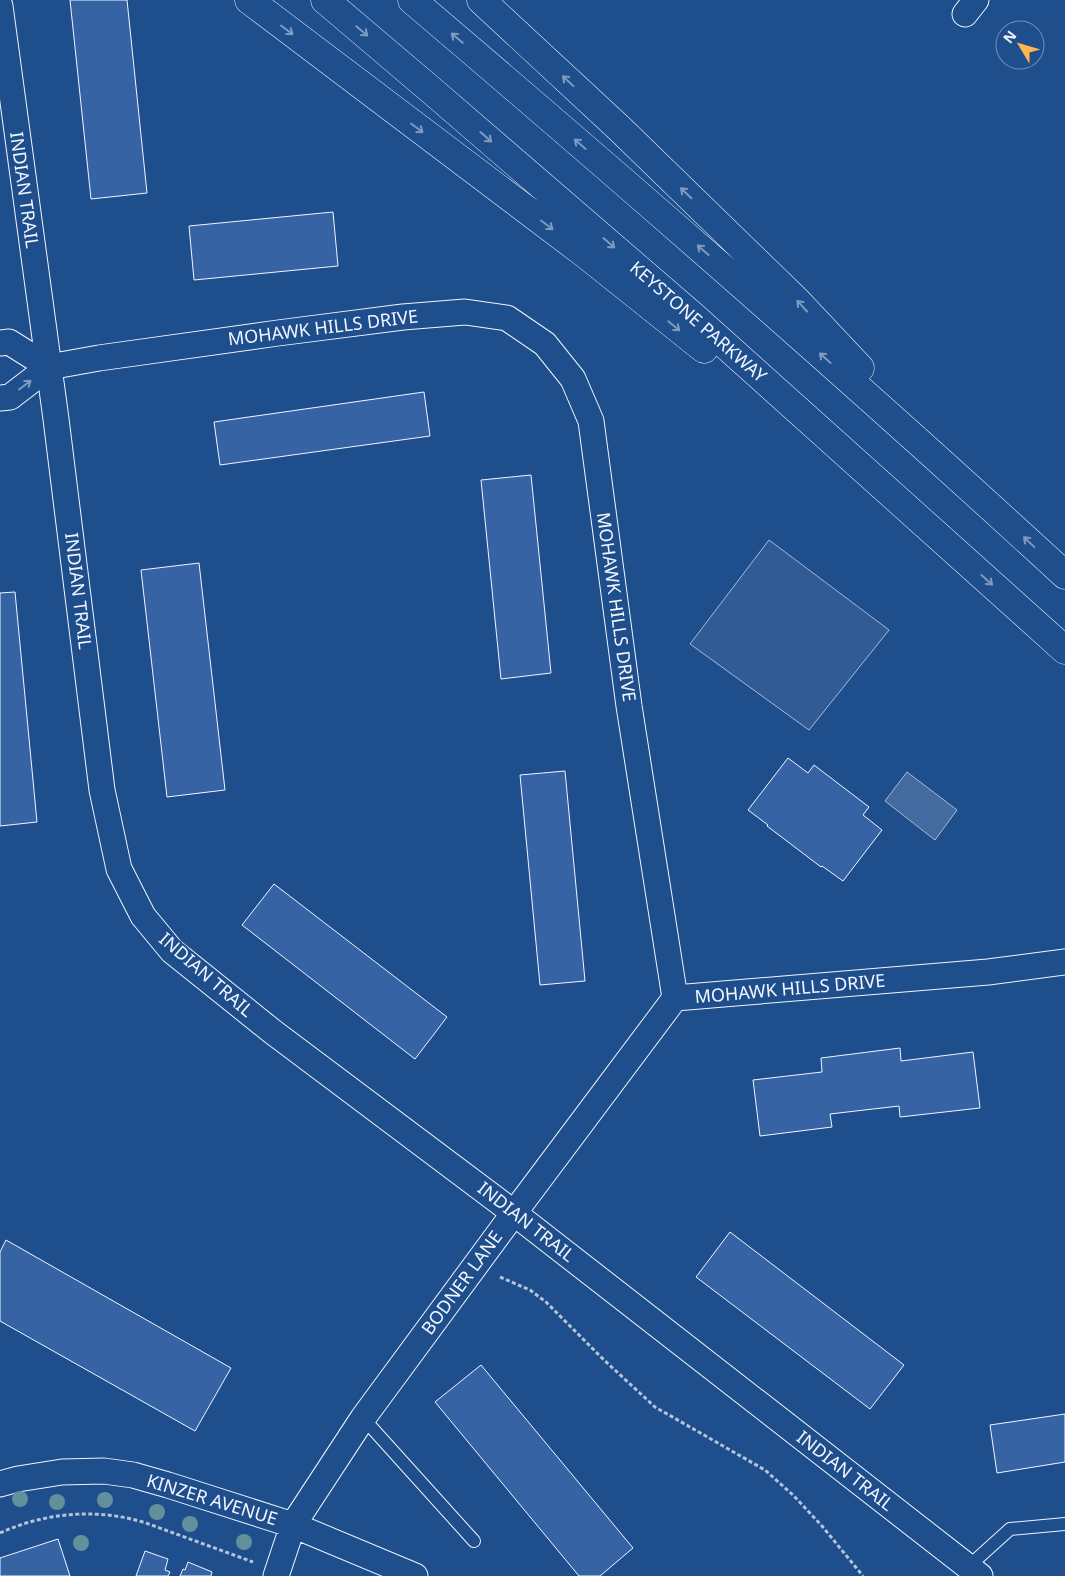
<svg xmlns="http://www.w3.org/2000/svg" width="1065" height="1576" font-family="'Noto Sans',sans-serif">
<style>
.built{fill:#305b95;stroke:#a8bbd7}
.water{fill:#446ba0;stroke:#a8bbd7}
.building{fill:#3563a3;stroke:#f2f6ff}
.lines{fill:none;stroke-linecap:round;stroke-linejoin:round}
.lane-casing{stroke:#f2f6ff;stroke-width:14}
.street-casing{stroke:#f2f6ff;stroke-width:27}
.highway-casing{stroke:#f2f6ff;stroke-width:29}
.path{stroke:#b3c4dc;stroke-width:3;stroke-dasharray:4 2.5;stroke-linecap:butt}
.lane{stroke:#1f4e8c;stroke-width:12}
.street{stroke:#1f4e8c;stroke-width:25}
.highway{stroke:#1f4e8c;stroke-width:28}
.tree{fill:#61919a}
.oneway{stroke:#7e9ac0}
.labels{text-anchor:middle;stroke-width:4;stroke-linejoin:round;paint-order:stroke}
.street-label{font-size:18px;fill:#f2f6ff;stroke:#1f4e8c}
</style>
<rect width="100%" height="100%" fill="#1f4e8c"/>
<!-- built -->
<path class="built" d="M769 540 889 630 809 730 690 644Z"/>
<!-- water -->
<path class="water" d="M907 772 957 810 935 840 885 801Z"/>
<!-- building -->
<path class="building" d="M70 0H127L147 193 91 199Z
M333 212 338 266 194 280 189 226Z
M424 392 430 436 220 465 214 422Z
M531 475 551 673 501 679 481 480Z
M199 563 225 790 167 797 141 570Z
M15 592 37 822 0 826V593Z
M788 758 808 773 814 765 869 807 863 815 882 830 843 881 822 866 821 867 767 826 768 825 748 810Z
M565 771 585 981 540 985 520 775Z
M274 884 447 1017 415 1059 242 925Z
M900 1048 901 1061 973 1052 980 1108 900 1117 899 1106 830 1114 832 1127 760 1136 753 1080 822 1072 821 1058Z
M730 1232 904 1365 870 1409 696 1277Z
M6 1240 231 1368 195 1431 0 1321V1252Z
M481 1365 633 1548 600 1576H579L435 1402Z
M1065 1414V1462L997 1473 990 1425Z
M58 1539 70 1576H0V1558Z
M145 1551 168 1559 165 1570 170 1572 168 1576H136Z
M188 1562 212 1572 211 1576H180L183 1569 185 1570Z"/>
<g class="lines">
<defs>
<path id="lane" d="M363 1418 474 1541
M968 1567 1010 1529 1065 1524"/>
<path id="street" d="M0 6 56 419 102 790 119 869 143 916 172 951 273 1032 514 1213 980 1576
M965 14 976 0
M0 343 9 342 49 367
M0 398 10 397 49 367 99 358 278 333 403 317 465 312 507 318 545 344 573 379 591 421 629 706 675 998
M675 998 988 972 1065 962
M0 1484 18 1479 62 1472 104 1471 133 1475 168 1485 293 1525 415 1576
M276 1576 293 1525 363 1418 514 1213 675 998"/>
<path id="highway" d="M249 0 585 254 704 349
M325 0 431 90 693 316 1065 650
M412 0C633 188 852 379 1065 575
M481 0 619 128 797 301 860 368"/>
</defs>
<!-- lane casing -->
<use href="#lane" class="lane-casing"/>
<!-- street casing -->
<use href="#street" class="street-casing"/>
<!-- highway casing -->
<use href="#highway" class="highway-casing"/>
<!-- path -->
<path class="path" d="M500 1277 530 1290 546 1302 604 1360 655 1407 765 1470 793 1495 822 1526 863 1576
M0 1533C46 1512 98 1508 146 1523L253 1562"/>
<!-- lane -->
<use href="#lane" class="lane"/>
<!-- street -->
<use href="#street" class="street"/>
<!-- highway -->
<use href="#highway" class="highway"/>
</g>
<!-- trees -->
<g class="tree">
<circle cx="20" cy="1499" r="8"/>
<circle cx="105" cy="1500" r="8"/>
<circle cx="57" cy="1502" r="8"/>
<circle cx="157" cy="1512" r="8"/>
<circle cx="190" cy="1524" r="8"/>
<circle cx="244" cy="1542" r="8"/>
<circle cx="81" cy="1543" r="8"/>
</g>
<!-- one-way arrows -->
<defs><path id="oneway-shaft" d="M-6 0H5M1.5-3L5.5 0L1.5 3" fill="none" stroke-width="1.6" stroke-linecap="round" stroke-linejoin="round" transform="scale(1.25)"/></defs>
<g class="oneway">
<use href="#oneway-shaft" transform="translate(287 30) rotate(37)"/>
<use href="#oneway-shaft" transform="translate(362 31) rotate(40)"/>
<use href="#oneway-shaft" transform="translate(457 38) rotate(-140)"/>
<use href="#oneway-shaft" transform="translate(568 81) rotate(-137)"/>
<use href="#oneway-shaft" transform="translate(417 128) rotate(37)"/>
<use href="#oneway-shaft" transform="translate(486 137) rotate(41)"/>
<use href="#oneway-shaft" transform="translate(580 144) rotate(-139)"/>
<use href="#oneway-shaft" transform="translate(686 193) rotate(-136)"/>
<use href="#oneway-shaft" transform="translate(547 225) rotate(37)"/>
<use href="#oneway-shaft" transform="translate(609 243) rotate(41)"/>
<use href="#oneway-shaft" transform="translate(703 250) rotate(-139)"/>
<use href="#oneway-shaft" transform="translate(802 306) rotate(-133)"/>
<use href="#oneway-shaft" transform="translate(674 326) rotate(39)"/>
<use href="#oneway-shaft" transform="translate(825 358) rotate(-138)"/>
<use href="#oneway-shaft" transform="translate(25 385) rotate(-37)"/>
<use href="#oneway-shaft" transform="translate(1029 542) rotate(-137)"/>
<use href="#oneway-shaft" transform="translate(987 580) rotate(42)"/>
</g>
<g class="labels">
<!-- street labels -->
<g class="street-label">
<text transform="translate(24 190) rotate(82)" y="6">INDIAN TRAIL</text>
<text transform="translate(698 322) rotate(41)" y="6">KEYSTONE PARKWAY</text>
<text transform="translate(323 328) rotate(-7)" y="6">MOHAWK HILLS DRIVE</text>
<text transform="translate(78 591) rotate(83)" y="6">INDIAN TRAIL</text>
<text transform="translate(616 607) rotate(82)" y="6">MOHAWK HILLS DRIVE</text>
<text transform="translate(206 975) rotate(41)" y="6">INDIAN TRAIL</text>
<text transform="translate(790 989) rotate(-5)" y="6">MOHAWK HILLS DRIVE</text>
<text transform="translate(526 1222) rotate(38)" y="6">INDIAN TRAIL</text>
<text transform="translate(462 1283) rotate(-54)" y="6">BODNER LANE</text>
<text transform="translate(845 1471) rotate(38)" y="6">INDIAN TRAIL</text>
<text transform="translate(212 1500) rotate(17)" y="6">KINZER AVENUE</text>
</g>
</g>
<!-- north arrow -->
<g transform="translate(1020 45) rotate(308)"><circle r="24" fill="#1f4e8c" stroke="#7391ba"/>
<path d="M0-4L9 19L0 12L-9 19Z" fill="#ffb74d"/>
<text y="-8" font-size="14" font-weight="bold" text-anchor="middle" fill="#f2f6ff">N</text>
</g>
</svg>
